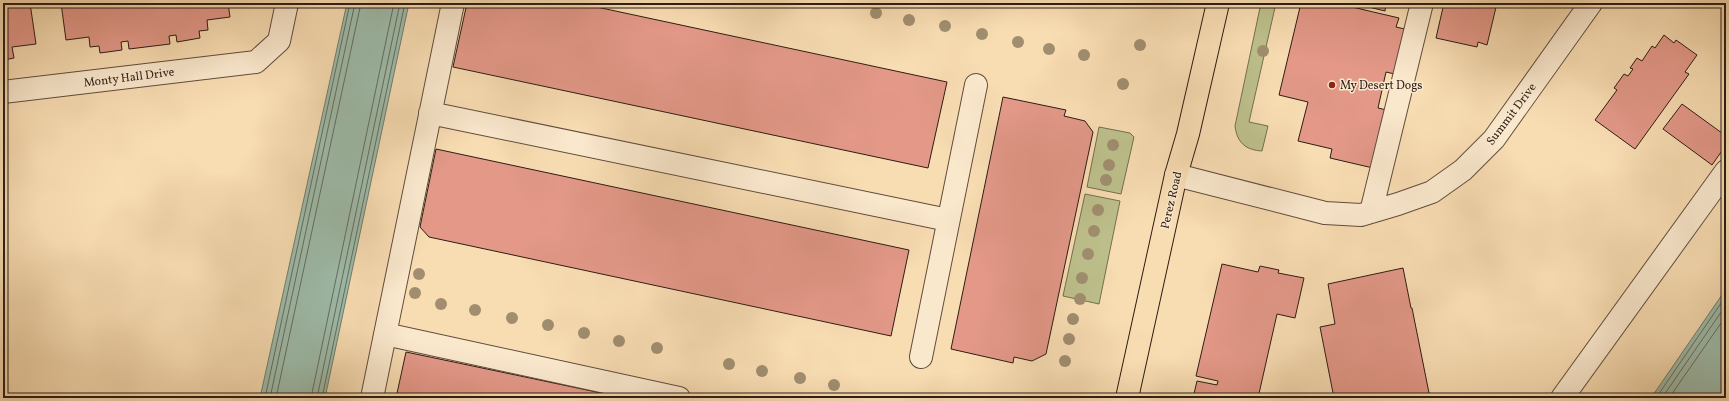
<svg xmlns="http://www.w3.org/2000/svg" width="1729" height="401" font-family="Vollkorn,serif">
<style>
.green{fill:#bdc08c;stroke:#756e50}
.water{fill:#9dbcab;stroke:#707c6f}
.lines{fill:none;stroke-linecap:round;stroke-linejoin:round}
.shore{stroke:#656c60;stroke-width:1}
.building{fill:#e39888;stroke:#2d1d15}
.minor-casing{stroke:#604d3c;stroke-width:24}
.major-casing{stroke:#2d1d15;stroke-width:24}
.minor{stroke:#fae8cd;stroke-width:22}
.major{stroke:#f8dcb2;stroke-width:22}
.tree{fill:#a08e6f}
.poi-dot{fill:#8f2418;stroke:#fae8cd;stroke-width:1.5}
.labels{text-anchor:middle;stroke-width:3;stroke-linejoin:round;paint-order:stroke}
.street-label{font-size:12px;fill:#2d1d15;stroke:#fae8cd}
.poi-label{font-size:12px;fill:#2d1d15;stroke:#fae8cd;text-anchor:start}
</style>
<rect width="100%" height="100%" fill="#f8dcb2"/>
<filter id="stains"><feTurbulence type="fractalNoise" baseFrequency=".005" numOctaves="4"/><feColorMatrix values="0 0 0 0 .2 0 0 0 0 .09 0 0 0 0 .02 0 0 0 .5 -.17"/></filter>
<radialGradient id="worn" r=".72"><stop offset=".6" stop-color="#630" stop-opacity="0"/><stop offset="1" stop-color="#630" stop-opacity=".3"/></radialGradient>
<!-- green -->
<path class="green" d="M1261 3H1276L1249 122 1268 126 1262 151C1246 150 1237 143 1235 126Z
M1099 127 1130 133 1134 137 1121 194 1087 187Z
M1085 194 1120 201 1099 304 1063 296Z"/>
<!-- water -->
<path class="water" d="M347 3H409L325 398H260Z
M1726 289V398H1651Z"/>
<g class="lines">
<!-- shore -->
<path class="shore" d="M265 398 350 3
M270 398 355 3
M276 398 361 3
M311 398 394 3
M317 398 400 3
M322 398 405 3
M1656 398 1726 296
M1662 398 1726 305
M1669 398 1726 316"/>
</g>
<!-- building -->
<path class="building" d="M3 3H30L36 44 12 47 14 58 4 60 5 67H3Z
M61 3H228L230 17 207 20 208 30 199 31 200 38 177 42 176 35 169 36 170 44 129 49 128 41 121 42 122 50 100 53 99 46 90 47 89 37 66 40Z
M467 3H578L947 82 928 168 453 67Z
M1301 3H1335L1399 18 1396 27 1409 30 1399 75 1386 72 1378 108 1391 111 1373 168 1330 158 1332 149 1298 141 1308 102 1279 95Z
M1352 3H1386L1385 11Z
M1444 3H1497L1487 45 1478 42 1477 47 1436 38Z
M1664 35 1674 43 1676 40 1697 55 1685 72 1689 74 1635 149 1595 120 1617 90 1614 88 1624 74 1628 76 1633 69 1630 68 1637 58 1642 61 1652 46 1655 48Z
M1003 97 1066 110 1064 116 1085 121 1093 132 1046 354 1032 361 1014 357 1013 363 951 349Z
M1682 104 1726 136V145L1712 165 1663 129Z
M436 149 909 250 891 336 429 237 420 227Z
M1222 264 1258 272 1260 266 1279 270 1278 273 1304 278 1295 318 1277 314 1258 398H1193L1197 381 1217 385 1218 381 1196 376Z
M1403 268 1411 308H1412L1430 398H1334L1320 327 1335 324 1328 284Z
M406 352 625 398H396Z"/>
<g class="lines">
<defs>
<path id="minor" d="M3 92 256 62 279 41 287 3
M430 113 948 220
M1176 175 1325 213 1361 215 1398 204 1432 192 1463 170 1494 139 1591 3
M1371 212 1422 3
M385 334 679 398
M921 357 976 85
M372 398 453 3
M1562 398 1726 171"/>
<path id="major" d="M1127 398 1176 175 1188 134 1218 3"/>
</defs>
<!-- minor casing -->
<use href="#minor" class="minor-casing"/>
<!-- major casing -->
<use href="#major" class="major-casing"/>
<!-- minor -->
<use href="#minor" class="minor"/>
<!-- major -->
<use href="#major" class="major"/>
</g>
<!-- trees -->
<g class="tree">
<circle cx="876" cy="13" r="6"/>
<circle cx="909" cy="20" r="6"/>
<circle cx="945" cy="26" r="6"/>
<circle cx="982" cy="34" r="6"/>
<circle cx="1018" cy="42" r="6"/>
<circle cx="1140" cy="45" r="6"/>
<circle cx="1049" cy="49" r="6"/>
<circle cx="1263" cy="51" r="6"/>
<circle cx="1084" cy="55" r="6"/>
<circle cx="1123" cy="84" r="6"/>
<circle cx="1113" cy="145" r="6"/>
<circle cx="1109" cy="165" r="6"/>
<circle cx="1106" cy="180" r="6"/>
<circle cx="1098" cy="210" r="6"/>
<circle cx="1094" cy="231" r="6"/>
<circle cx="1088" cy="254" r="6"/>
<circle cx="419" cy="274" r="6"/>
<circle cx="1082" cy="278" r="6"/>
<circle cx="415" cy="293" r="6"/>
<circle cx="1080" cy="299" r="6"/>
<circle cx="441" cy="304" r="6"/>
<circle cx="475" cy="310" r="6"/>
<circle cx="512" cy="318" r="6"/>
<circle cx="1073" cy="319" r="6"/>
<circle cx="548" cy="325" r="6"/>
<circle cx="584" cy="333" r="6"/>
<circle cx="1069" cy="339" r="6"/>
<circle cx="619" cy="341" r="6"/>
<circle cx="657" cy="348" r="6"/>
<circle cx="1065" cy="361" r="6"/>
<circle cx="729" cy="364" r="6"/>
<circle cx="762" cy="371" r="6"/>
<circle cx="800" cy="378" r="6"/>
<circle cx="834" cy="385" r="6"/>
</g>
<!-- markers -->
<circle class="poi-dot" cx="1332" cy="85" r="4"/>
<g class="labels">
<!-- street labels -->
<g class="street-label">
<text transform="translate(129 77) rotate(-7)" y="4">Monty Hall Drive</text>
<text transform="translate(1511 114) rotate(-53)" y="4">Summit Drive</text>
<text transform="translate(1171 200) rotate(-77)" y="4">Perez Road</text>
</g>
<!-- poi labels -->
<g class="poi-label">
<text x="1340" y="89">My Desert Dogs</text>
</g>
</g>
<!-- margin -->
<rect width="1729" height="401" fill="none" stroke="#f8dcb2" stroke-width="16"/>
<rect x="4" y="4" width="1721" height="393" fill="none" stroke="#2d1d15" stroke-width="2"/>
<rect x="8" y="8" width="1713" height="385" fill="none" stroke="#2d1d15"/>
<rect width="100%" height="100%" filter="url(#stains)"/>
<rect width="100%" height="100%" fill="url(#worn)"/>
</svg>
